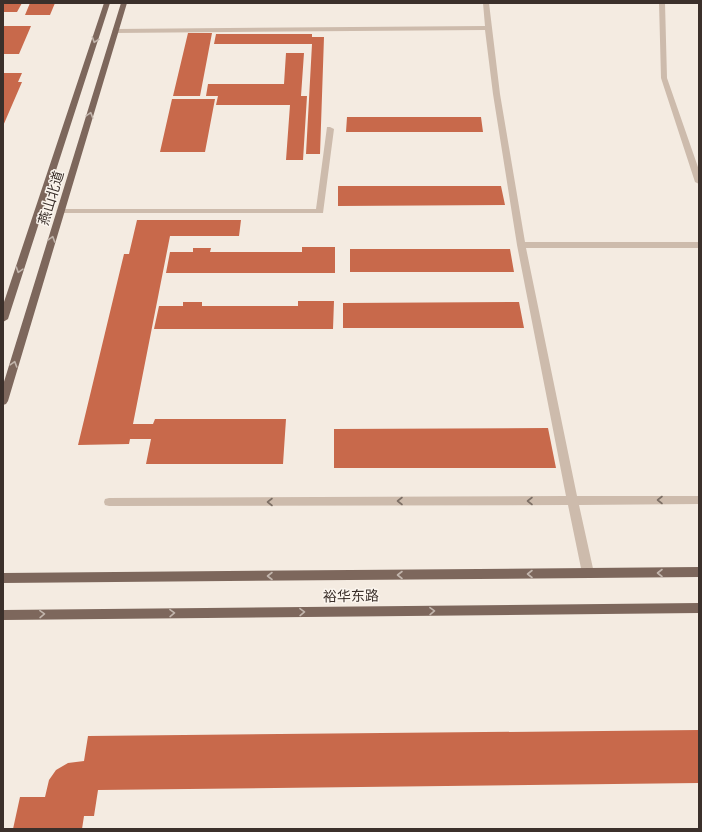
<svg xmlns="http://www.w3.org/2000/svg" width="702" height="832" font-family="Rubik,'Noto Sans SC',sans-serif">
<style>
.building{fill:#c8694b}
.lines{fill:none;stroke-linecap:round;stroke-linejoin:round}
.service{fill:#cdbbac;fill-rule:evenodd}
.minor{fill:#cdbbac;fill-rule:evenodd}
.primary{fill:#7d675c;fill-rule:evenodd}
.oneway{stroke:#c2b5ac}
.oneway2{stroke:#7d6f65}
.labels{text-anchor:middle;stroke-width:3;stroke-linejoin:round;paint-order:stroke}
.street-label{font-size:14px;fill:#3b302b;stroke:#fbf5ee}
</style>
<rect width="100%" height="100%" fill="#f4ebe1"/>
<!-- building -->
<path class="building" d="M3 3H22L17 12H3Z
M30 3H55L50 15H25Z
M3 26H31L19 54H3Z
M188 33H212L200 96H173Z
M216 34H312V37H324L320 154H306L312 44H214Z
M286 53H304L301 96H307L303 160H286L290 105H216L218 96H206L208 84H284Z
M3 73H22L18 82H22L3 126Z
M172 99H215L205 152H160Z
M347 117H481L483 132H346Z
M338 186H501L505 205 338 206Z
M137 220H241L239 236H170L133 424H153L155 419H286L283 464H146L151 439H130L129 444 78 445 124 254H129Z
M302 247H335V273H166L170 252H193V248H211L210 252H302Z
M350 249H510L514 272H350Z
M298 301H334L333 329H154L159 306H183V302H202V306H298Z
M519 302 524 328H343V303Z
M548 428 556 468H334V429Z
M699 730V783L98 790 94 816H84L82 829H13L20 797H45L49 780 56 770 68 763 84 761 88 736Z"/>
<g class="lines">
<!-- service -->
<path class="service" d="M327 127H330L334 129 323 213H60L56 211 60 209H316Z"/>
<!-- minor -->
<path class="minor" d="M483 3H489L500 94 525 242H699V248H526L577 496H699V504L579 505 594 573 592 576 588 578 584 576 582 573 568 505 109 506 105 505 104 502 105 499 109 498 566 496 517 245 493 94 485 30 115 33 112 31 115 29 485 26Z
M659 3H665L667 78 699 170V184L695 182 661 78Z"/>
<!-- primary -->
<path class="primary" d="M104 3H110L8 319 3 322V305Z
M121 3H127L8 401 6 404 3 405V385Z
M699 567V577L3 583V573Z
M699 603V613L3 620V610Z"/>
</g>
<!-- one-way arrows -->
<defs><path id="oneway-chevron" d="M-2-3.5L2.5 0L-2 3.5" fill="none" stroke-width="1.6" stroke-linecap="round" stroke-linejoin="round"/></defs>
<g class="oneway">
<use href="#oneway-chevron" transform="translate(95 40) rotate(109)"/>
<use href="#oneway-chevron" transform="translate(90 115) rotate(-73)"/>
<use href="#oneway-chevron" transform="translate(52 239) rotate(-73)"/>
<use href="#oneway-chevron" transform="translate(19 270) rotate(108)"/>
<use href="#oneway-chevron" transform="translate(14 364) rotate(-73)"/>
<use href="#oneway-chevron" transform="translate(660 573) rotate(180)"/>
<use href="#oneway-chevron" transform="translate(530 574) rotate(180)"/>
<use href="#oneway-chevron" transform="translate(400 575) rotate(180)"/>
<use href="#oneway-chevron" transform="translate(270 576) rotate(180)"/>
<use href="#oneway-chevron" transform="translate(432 611) rotate(-1)"/>
<use href="#oneway-chevron" transform="translate(302 612) rotate(-1)"/>
<use href="#oneway-chevron" transform="translate(172 613) rotate(-1)"/>
<use href="#oneway-chevron" transform="translate(42 614) rotate(-1)"/>
</g>
<g class="oneway2">
<use href="#oneway-chevron" transform="translate(660 500) rotate(180)"/>
<use href="#oneway-chevron" transform="translate(400 501) rotate(180)"/>
<use href="#oneway-chevron" transform="translate(530 501) rotate(180)"/>
<use href="#oneway-chevron" transform="translate(270 502) rotate(180)"/>
</g>
<g class="labels">
<!-- street labels -->
<g class="street-label">
<text transform="translate(51 198) rotate(-73)" y="5">燕山北道</text>
<text transform="translate(351 596) rotate(-1)" y="5">裕华东路</text>
</g>
</g>
<!-- border -->
<rect width="702" height="832" fill="none" stroke="#3b302b" stroke-width="8"/>
</svg>
